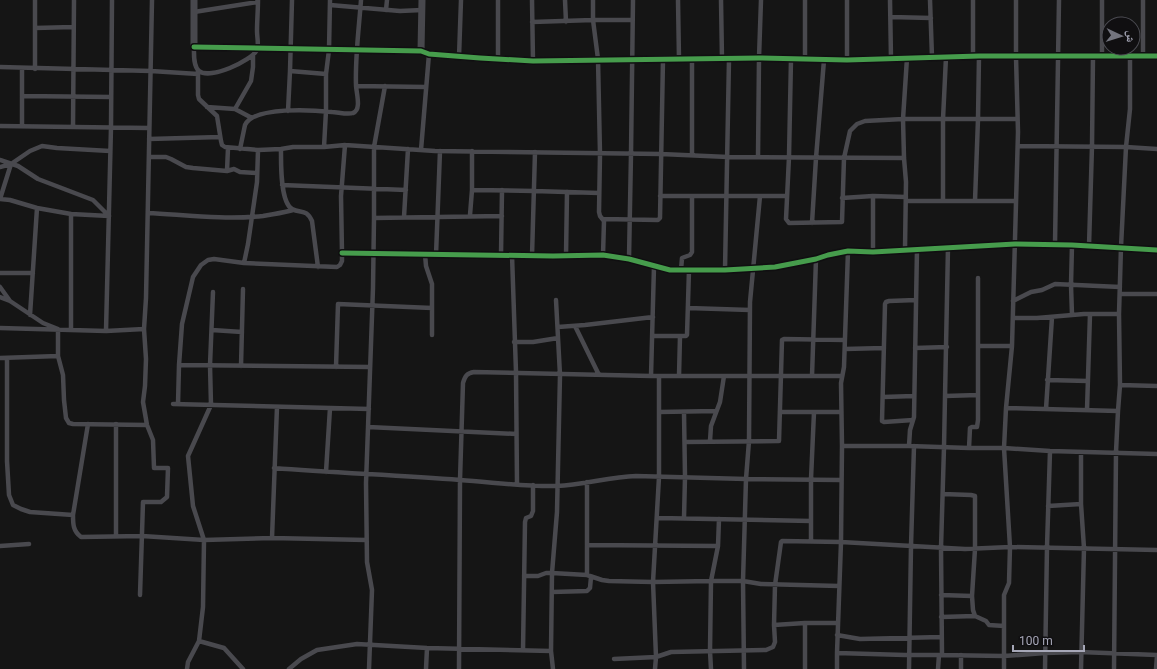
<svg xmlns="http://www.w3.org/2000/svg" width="1157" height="669" font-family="Roboto,'Noto Naskh Arabic',sans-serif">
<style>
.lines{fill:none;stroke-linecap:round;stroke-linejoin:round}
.street{stroke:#49494e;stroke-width:4.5}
.secondary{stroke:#48484d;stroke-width:7}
.cycleway-casing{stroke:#100f11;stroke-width:8}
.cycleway{stroke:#469c4c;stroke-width:5}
</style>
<rect width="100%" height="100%" fill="#151515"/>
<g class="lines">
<!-- street -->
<path class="street" d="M35 0V69
M498 0V59
M532 0 533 61
M565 0 566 22
M593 0V20L598 59 600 154 599 212 600 216 604 221 603 255
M678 0 679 59
M721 0 722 59
M805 0V59
M847 0V60
M890 0 891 59
M930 0 932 57
M1102 0V56
M1143 0V55
M330 5 400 11 422 10
M386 10 387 0
M194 12 258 2
M891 17 931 18
M532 22 593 20H632
M35 28 73 27
M194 47C194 53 193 66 199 71 210 80 251 61 257 50 259 45 257 37 257 31 257 21 258 10 258 0
M973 56V0
M459 57 461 0
M692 59V155
M791 59 789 157 786 219 789 223 842 222 844 158 850 131 857 124 865 121 903 119H1017
M0 67 151 71 198 74
M198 70V95L199 99 217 116 221 141 222 145 225 147 258 150 281 149 293 147H324L345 145 435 151 661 154 728 157 904 158
M290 71 326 74
M356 86 426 87
M22 96 111 97
M207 107 235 109 252 118
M235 109 251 81 253 67V56
M288 111 290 71 292 0
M0 126 149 128
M22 126V68
M73 127 74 0
M149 139 220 137
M1018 146 1126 147 1157 149
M324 147 326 111V74L329 50 330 0
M240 149 245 125C254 106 313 110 332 112 337 112 348 115 353 113 362 110 356 92 356 85 355 57 359 28 361 0
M281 149C281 162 280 202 292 209 301 214 306 208 312 221L318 267
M421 150 429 54
M149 157H166L171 159 186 167 193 168 227 171 234 169 240 172 257 173
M758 157 759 58 761 0
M0 160 18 166 38 179 93 200 109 216
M0 167 11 164 30 151 42 146 57 148 110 151
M227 171 228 148
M282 185 406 190
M472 190 534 191 599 193
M660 196H787
M842 198 873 196 906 197
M0 199 10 200 37 208 71 214
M0 199 11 164
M906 201H1016
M943 201V119L946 57
M975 201 978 119 979 56
M148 213C186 215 224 220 263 216 273 214 283 213 293 210
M470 215 472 190V151
M404 217 408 149
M374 218 502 216
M603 219 658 220 660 218 663 59
M812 223 816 158 824 60
M1055 244 1059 0
M1089 246 1092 146 1093 56
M905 249 906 182 904 158 903 119 907 58
M873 252V196
M342 253 553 256 603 255 629 259 670 270H725L775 267 816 259 828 255 848 251 873 252 1015 244 1072 245 1157 250
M425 254 426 266 432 284V335
M436 255 440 151
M501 255 502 190
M512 255 516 372 517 484
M532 256 535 152
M566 256 567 192
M629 259 631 154 633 0
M244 263 248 244 257 182 258 150
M681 270 682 258 690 255 692 252V196
M725 270 729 59
M0 273H33
M0 287 10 301
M1120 294H1157
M0 297 10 301 43 323 58 329V356L63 375 64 400 66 418 69 423 73 424 147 425
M1013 301 1031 292 1042 290 1055 284 1120 287
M688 308 750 310
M30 315 37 208
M1072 315 1071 285 1072 245
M1013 318H1037L1084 314H1119
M575 326 599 375
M558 327 585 325 653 317
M0 328 106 331 144 329
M71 330V214L109 216
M212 330 242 332
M106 331 111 127 112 0
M652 336H686L687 335 689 270
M514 342H533L558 338
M978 346H1012
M915 348 947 347
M845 349 884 348
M0 358 58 356
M7 358V461L9 495 13 505 21 509 30 512 73 515
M179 365 370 367
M241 366 243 289
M336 367 338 304 432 308
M651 376 654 266
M679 376 680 336
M812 376 816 259
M1047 380 1088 381
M1120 385 1157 386
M945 396 978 395
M883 397 914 396
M173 404 369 409
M178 404 179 365 182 324 193 277 201 265 208 260 214 259 244 263 337 267 340 265 342 261V253L341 196 345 145
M1006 408 1118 411
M1046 409 1052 317
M1087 410 1090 314
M659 412 716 411
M780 412H841
M913 420 884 422 882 421 885 304 886 302 889 301 916 300
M88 424 73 515C73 524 73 531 81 537L142 536 204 540 272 538 366 540
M368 427 516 434
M710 441 711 426 720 402 724 376
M685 442 778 441H779L782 340 784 339 845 340
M842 446H909L969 448H1004L1050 451 1157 454
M909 446 910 430 914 417 917 249
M969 448 970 428 972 427H977L978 420V278
M274 468C336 473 398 475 460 480 492 482 525 487 557 486 583 485 609 477 636 476L746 479 841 480
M326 472 330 408
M943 494 971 495 975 496V549L972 596 973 610 975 616 986 621 989 625 1004 626
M1048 506 1081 504
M658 518 811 521
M684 518 685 477 684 412
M116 536V424
M272 538 277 407
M811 541V479L814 412
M587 545 718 546
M0 546 29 544
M587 575V482
M524 576H538L546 573H552L587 575 602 580 609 581 653 582 711 581H743L761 584 839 586
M552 592 587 591 590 588 591 577
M140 595 143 502H161L167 497 168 468H154L153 440 147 425 143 402 145 386 146 359 144 329 146 298 152 0
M941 595 972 596
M941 617 975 616
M774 625 805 623H838
M837 635 860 639 941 637
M199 641 224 648 243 669
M523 650 525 522 526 518 531 516 533 511V485
M837 653 905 655H939L1004 656 1045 653 1080 652 1157 655
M942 655 941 548 944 447 948 247
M961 655V669
M614 659 656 657 671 652 766 650 773 647 775 642 774 625 775 585 781 542 782 541 841 542 965 549 1010 547 1157 550
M187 669 188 662 199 641 203 607 204 540 193 506 188 456 211 405 210 365 213 292
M289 669 301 659 317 650 357 644 427 648 551 651
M369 669 372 590 367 562 366 483 373 288 374 218V147L385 86
M426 669 427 648
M459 669 460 480 463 383C465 376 467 373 474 372L651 376H842
M553 669 551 651 552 573 557 512 560 375 556 300
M655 669 656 657 653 582 659 477V376
M711 669 710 651 711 581 718 546 719 519
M744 669 743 581 746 479 749 441 750 302 760 196
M805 669V623
M837 669V653L841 542 842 446 841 383 844 367 848 251
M909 669 911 546 914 446
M938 669 939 655
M1004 669V595L1009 583 1010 547 1004 448 1006 408 1012 346 1018 132 1016 57V0
M1045 669 1047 547 1050 451
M1081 669 1084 548 1081 504V452
M1114 669 1116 452 1118 411 1120 385 1119 314 1121 247 1126 147 1130 109V56
M1156 669 1157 656"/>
<!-- secondary -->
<path class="secondary" d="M194 0V47L421 51 429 54 480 58 533 61 759 58 847 60 979 56H1157
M421 51 422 0"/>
<defs>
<path id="cycleway" d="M194 47 421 51 429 54 480 58 533 61 759 58 847 60 979 56H1157
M342 253 553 256 603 255 629 259 670 270H725L775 267 816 259 828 255 848 251 873 252 1015 244 1072 245 1157 250"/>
</defs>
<!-- cycleway casing -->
<use href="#cycleway" class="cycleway-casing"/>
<!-- cycleway -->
<use href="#cycleway" class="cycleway"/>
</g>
<!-- north arrow -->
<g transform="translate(1121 36) rotate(94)"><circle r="19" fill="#100f11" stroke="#4c4c53"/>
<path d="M0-3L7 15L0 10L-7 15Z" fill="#73747e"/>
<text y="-6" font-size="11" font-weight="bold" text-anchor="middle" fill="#a6a7b7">ش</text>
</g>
<!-- scale -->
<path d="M1013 645v6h71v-6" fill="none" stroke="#a6a7b7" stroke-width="2"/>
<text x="1019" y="645" font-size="12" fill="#a6a7b7" stroke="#100f11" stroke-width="3" paint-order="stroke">100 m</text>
</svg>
